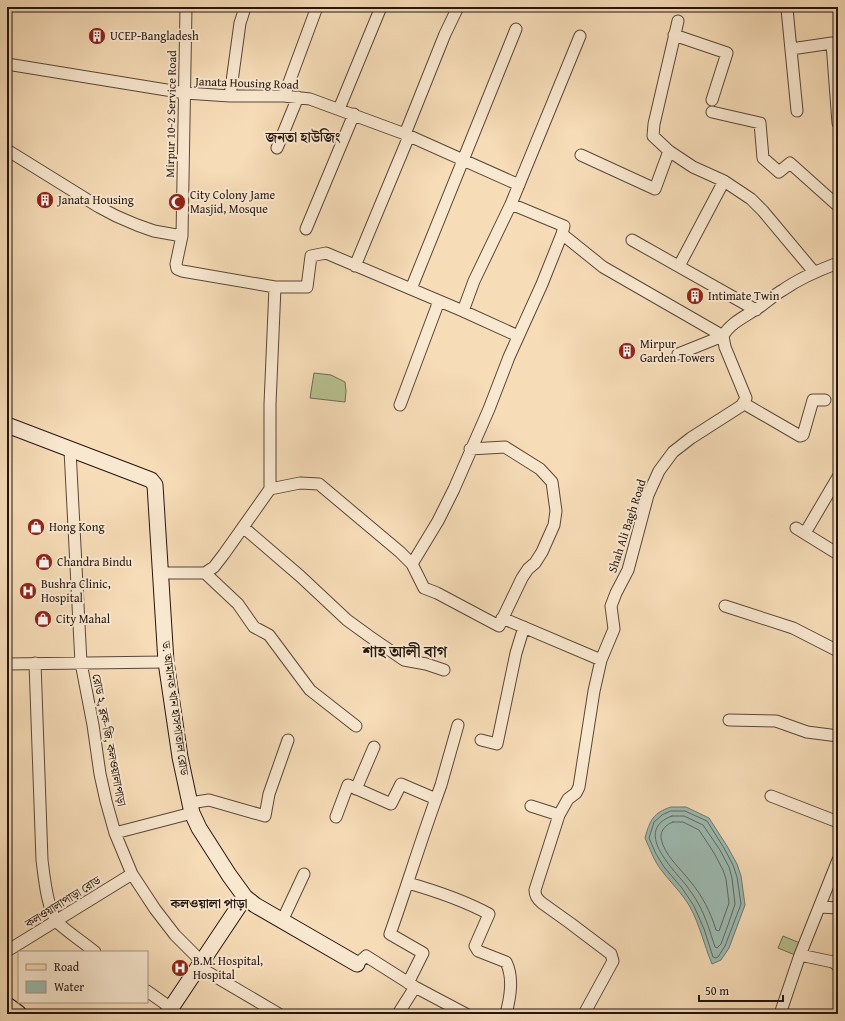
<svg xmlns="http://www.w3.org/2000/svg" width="845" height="1021" font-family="'Gentium Book Plus','Noto Serif Bengali',serif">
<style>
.green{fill:#b8c292;stroke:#6e6c50}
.water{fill:#9dbbb2;stroke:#6d7971}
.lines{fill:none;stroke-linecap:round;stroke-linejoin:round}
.shore{stroke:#616860;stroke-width:1}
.street-casing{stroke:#594739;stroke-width:13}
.secondary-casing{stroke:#25150f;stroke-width:17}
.primary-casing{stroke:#25150f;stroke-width:19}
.street{stroke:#f9e8d0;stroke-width:11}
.secondary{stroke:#f9e8d0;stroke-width:15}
.primary{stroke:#f6dcb7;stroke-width:17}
.labels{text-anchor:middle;stroke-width:4;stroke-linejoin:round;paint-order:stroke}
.poi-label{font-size:12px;fill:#25150f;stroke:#f9e8d0;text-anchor:start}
.street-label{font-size:12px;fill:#25150f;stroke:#f9e8d0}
.neighbourhood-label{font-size:13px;font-weight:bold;fill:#25150f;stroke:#f9e8d0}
.quarter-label{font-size:14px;font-weight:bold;fill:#25150f;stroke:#f9e8d0}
.district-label{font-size:16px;font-weight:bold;fill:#25150f;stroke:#f9e8d0}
</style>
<rect width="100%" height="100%" fill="#f6dcb7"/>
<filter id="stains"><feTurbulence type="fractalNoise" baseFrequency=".005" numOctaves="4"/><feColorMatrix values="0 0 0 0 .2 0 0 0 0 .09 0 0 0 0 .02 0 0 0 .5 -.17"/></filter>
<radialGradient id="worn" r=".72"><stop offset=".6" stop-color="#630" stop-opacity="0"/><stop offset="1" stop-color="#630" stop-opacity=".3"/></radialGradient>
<!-- green -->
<path class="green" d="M314 373 331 375 345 382 346 391 345 402 310 398Z
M783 936 800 943 795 955 778 948Z"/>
<!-- water -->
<path class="water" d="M671 807H686L709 818 727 846 737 864 741 876 745 905 729 948 721 960 712 964C704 945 700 925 690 907 682 893 671 883 662 871 654 861 650 849 645 838 650 820 653 813 671 807Z"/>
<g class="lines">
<!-- shore -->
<path class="shore" d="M671 811H685L707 821 724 848 733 865 737 877 741 904 725 946 718 957 716 958 713 957 704 929 694 906 682 888 664 867 656 854 649 838 654 822 662 815Z
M672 816H684L703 825 720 850 729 867 732 878 735 904 728 925 721 944 717 948 715 947C710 932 706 917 698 903 695 897 690 891 686 885 672 868 633 830 672 816Z
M673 822H683L699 830 714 853 723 870 726 879 729 903 719 931 716 930C711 913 702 895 690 881 680 868 664 855 661 838 660 830 667 824 673 822Z"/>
<defs>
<path id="street" d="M787 9 797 111
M678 21 654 124 653 136 669 151 693 167 724 181 751 199 763 211 814 272
M674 35 727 53 712 100
M791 49 832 43 838 123
M7 64 185 93 230 96H284L310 99 405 134 519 185
M230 96 240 23 243 14 245 7
M284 96 317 7
M339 109 381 7
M712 112 760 123 763 158 779 172 790 163 838 206
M405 134 445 34 458 7
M277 148 298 97
M7 150 99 207 116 216 137 225 154 231 182 236
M581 155 655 189 669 151
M306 229 354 114
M562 234 603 267 723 336
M632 240 756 310
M355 266 409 136
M679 266 724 181
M275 287H307L311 256 326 253 463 311 518 336
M411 289 516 29
M463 311 474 281 511 204
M678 354 723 336
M743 403 800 436 803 435 813 400H825
M400 405 439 301
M70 450 81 663 93 725 100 774 106 801 115 833 132 874 155 909 175 935 202 962
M270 489 300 483 319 484 400 552 412 564 424 588 437 593 499 626 522 578 528 569 535 563 542 552 554 525 556 511 552 482 540 469 505 447 470 449
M243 527 300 576 347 620 369 636 404 660 426 664 444 670
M796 528 838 554
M805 533 838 477
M412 564 438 521 454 489 489 409 509 357 542 284 562 234 564 226 511 204 580 36
M161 573H205L214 567 224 554 270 489V404L275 287 182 271 177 269 176 264 182 236 186 7
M205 573 238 604 254 627 269 635 310 690 356 726
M725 606 793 628 838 651
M502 618 601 660
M35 663 42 860C44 875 47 911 58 923 69 933 83 942 95 952
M7 664 166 662
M729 720 776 721 807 732 838 736
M481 740 497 744 516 653 524 627
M356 789 374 747
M771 796 838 822
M436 799 441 785 458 725
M190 803 209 800 265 816 269 794 288 740
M531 806 559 815
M336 817 348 785 391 804 401 784 436 799C420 843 406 889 390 934L423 953 408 983
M115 833 192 813
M408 883C436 891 463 900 489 914L475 946 478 951 506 962C514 978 510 998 506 1014
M820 907 838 908
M282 921 304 874
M7 951 132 874
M800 955 833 962 838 966
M357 964 366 956 415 987 466 1014
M199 967 279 1014
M147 991 171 1008
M398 1014 415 987
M584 1014 613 961 611 954 570 923 542 903C537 899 535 896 535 890L559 815 568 799 576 793 579 787 594 691 601 660 614 629 611 606 616 593 628 570 648 495 659 471 673 452 691 438 741 406 743 403 746 398 725 347 723 336C730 323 746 316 758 308 767 302 774 295 783 290 800 278 819 270 838 263
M780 1014 800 955 838 860"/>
<path id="secondary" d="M7 425 151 480 155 485 166 662 180 757 192 813 199 828 229 875 245 897 255 905 357 964
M167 1014 245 897"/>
<path id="primary" d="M7 1006 18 1014"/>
</defs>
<!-- street casing -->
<use href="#street" class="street-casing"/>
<!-- secondary casing -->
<use href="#secondary" class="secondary-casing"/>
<!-- primary casing -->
<use href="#primary" class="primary-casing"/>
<!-- street -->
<use href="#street" class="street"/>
<!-- secondary -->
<use href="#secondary" class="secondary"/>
<!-- primary -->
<use href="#primary" class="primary"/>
</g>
<!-- icons -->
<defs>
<symbol id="building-disc" viewBox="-11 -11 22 22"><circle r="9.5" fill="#8f2418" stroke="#f9e8d0"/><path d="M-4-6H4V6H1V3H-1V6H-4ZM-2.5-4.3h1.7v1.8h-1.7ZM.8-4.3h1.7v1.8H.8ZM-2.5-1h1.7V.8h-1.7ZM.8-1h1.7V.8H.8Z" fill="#fff"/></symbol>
<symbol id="mosque-disc" viewBox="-11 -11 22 22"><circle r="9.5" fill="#8f2418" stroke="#f9e8d0"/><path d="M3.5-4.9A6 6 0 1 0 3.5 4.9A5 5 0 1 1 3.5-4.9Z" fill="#fff"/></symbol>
<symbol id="shop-disc" viewBox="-11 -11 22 22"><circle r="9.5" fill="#8f2418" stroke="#f9e8d0"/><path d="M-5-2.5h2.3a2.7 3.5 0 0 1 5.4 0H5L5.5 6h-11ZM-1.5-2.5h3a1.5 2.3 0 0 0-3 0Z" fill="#fff"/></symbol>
<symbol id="hospital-disc" viewBox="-11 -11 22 22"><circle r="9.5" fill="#8f2418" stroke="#f9e8d0"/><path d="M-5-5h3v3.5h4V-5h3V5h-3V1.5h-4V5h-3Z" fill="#fff"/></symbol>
</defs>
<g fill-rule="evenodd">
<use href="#building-disc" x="87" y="26" width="20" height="20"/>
<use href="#building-disc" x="35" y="190" width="20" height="20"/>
<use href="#mosque-disc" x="167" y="192" width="20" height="20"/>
<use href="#building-disc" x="685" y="286" width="20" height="20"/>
<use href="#building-disc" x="617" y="341" width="20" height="20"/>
<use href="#shop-disc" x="26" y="517" width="20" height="20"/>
<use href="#shop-disc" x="34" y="552" width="20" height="20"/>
<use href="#hospital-disc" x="18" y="581" width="20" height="20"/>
<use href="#shop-disc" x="33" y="609" width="20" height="20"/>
<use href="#hospital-disc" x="170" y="958" width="20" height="20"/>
</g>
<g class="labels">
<!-- poi labels -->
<g class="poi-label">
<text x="110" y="40">UCEP-Bangladesh</text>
<text x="190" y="199">City Colony Jame<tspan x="190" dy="14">Masjid, Mosque</tspan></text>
<text x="58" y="204">Janata Housing</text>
<text x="708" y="300">Intimate Twin</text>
<text x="640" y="348">Mirpur<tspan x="640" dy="14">Garden Towers</tspan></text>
<text x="49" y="531">Hong Kong</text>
<text x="57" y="566">Chandra Bindu</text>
<text x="41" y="588">Bushra Clinic,<tspan x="41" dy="14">Hospital</tspan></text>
<text x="56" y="623">City Mahal</text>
<text x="193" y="965">B.M. Hospital,<tspan x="193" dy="14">Hospital</tspan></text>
</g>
<!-- street labels -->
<g class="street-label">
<text transform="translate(247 83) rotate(2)" y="4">Janata Housing Road</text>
<text transform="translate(171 114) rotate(-89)" y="4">Mirpur 10-2 Service Road</text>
<text transform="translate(627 526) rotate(-72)" y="4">Shah Ali Bagh Road</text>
<text transform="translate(175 708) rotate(82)" y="4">ড. আমানত খান হাসপাতাল রোড</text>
<text transform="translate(109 740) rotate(79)" y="4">রোড ২, ব্লক-জি, কলওয়ালাপাড়া</text>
<text transform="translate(63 902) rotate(-32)" y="4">কলওয়ালাপাড়া রোড</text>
</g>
<!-- neighbourhood labels -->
<g class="neighbourhood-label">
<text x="209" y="908">কলওয়ালা পাড়া</text>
</g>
<!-- quarter labels -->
<g class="quarter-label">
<text x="303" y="142">জনতা হাউজিং</text>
</g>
<!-- district labels -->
<g class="district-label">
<text x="405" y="657">শাহ আলী বাগ</text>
</g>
</g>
<!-- margin -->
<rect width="845" height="1021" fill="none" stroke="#f6dcb7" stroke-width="24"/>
<rect x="8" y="8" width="829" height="1005" fill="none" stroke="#25150f" stroke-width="2"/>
<rect x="12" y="12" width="821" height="997" fill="none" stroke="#25150f"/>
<!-- legend -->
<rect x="18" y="951" width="130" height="52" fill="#f9e8d0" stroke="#a49483"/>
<rect x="26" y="964" width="20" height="6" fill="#f6dcb7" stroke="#a49483"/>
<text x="54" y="971" font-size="12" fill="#25150f">Road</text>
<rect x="26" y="981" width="20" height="12" fill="#9dbbb2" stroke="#a49483"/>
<text x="54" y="991" font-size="12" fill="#25150f">Water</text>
<!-- scale -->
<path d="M699 995v6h84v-6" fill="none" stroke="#25150f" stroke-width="2"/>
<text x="705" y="995" font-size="12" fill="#25150f" stroke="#f9e8d0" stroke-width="3" paint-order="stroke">50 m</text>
<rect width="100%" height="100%" filter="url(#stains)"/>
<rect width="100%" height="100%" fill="url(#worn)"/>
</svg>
